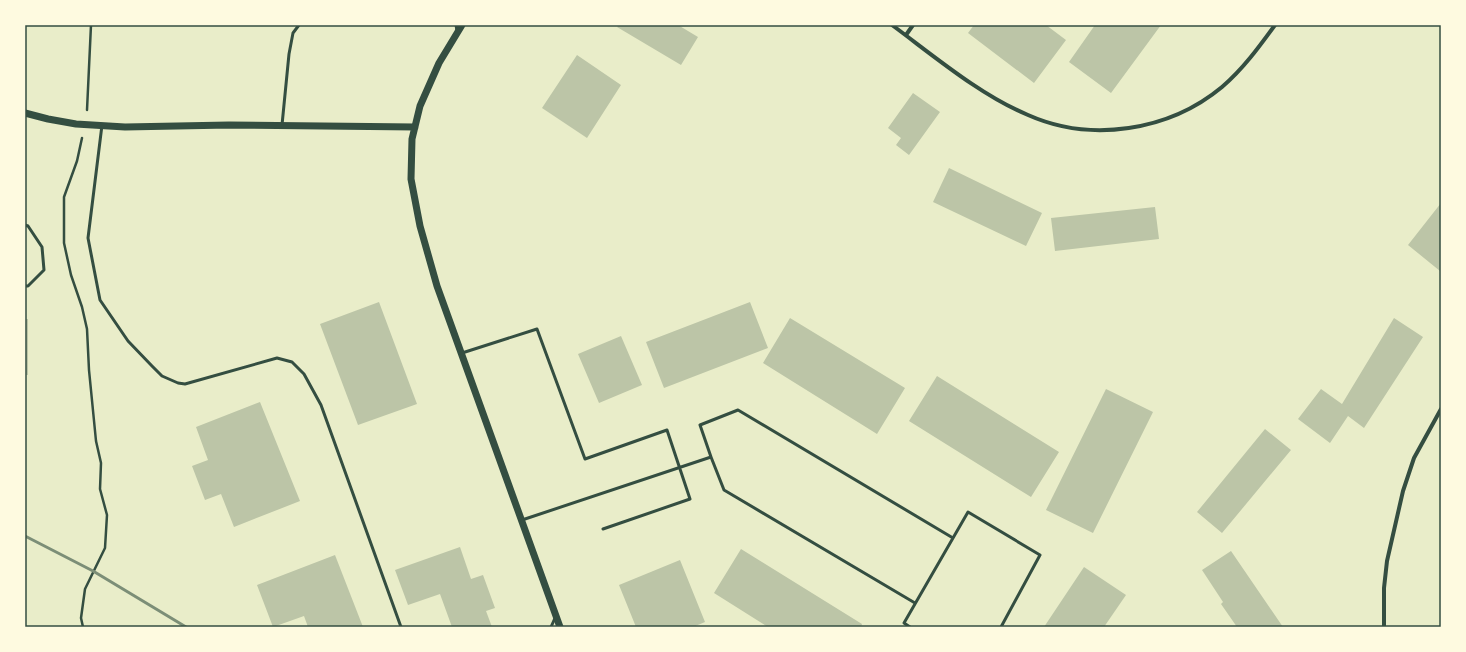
<svg xmlns="http://www.w3.org/2000/svg" width="1466" height="652" font-family="Mulish,sans-serif">
<style>
.building{fill:#bcc5a7}
.lines{fill:none;stroke-linecap:round;stroke-linejoin:round}
.path{stroke:#344e41;stroke-width:2.5}
.service{stroke:#344e41;stroke-width:3}
.minor{stroke:#344e41;stroke-width:4}
.tertiary{stroke:#344e41;stroke-width:7}
.rail{stroke:#7c8e77;stroke-width:3}
.neatline{fill:none;stroke:#344e41;stroke-width:1.5}
</style>
<rect width="100%" height="100%" fill="#e9edc9"/>
<!-- building -->
<path class="building" d="M619 25H678L698 37 681 65 617 27Z
M974 25H1046L1066 40 1034 83 968 33Z
M1095 25H1161L1111 93 1069 62Z
M577 55 621 85 587 138 542 108Z
M913 93 940 112 909 155 896 145 901 138 888 128Z
M949 168 1042 213 1026 246 933 202Z
M1441 203V270L1440 271 1408 245Z
M1155 207 1159 239 1055 251 1051 218Z
M379 302 417 404 358 425 320 324Z
M750 302 768 348 664 388 646 342Z
M790 318 905 388 877 434 763 363Z
M1394 318 1423 337 1364 428 1348 416 1330 443 1298 419 1321 389 1342 404Z
M25 319H28V375H25Z
M621 336 642 385 599 403 578 354Z
M937 376 1059 452 1031 497 909 421Z
M1106 389 1153 412 1093 533 1046 510Z
M260 402 300 501 234 527 221 494 205 500 192 466 208 460 196 427Z
M1265 429 1291 450 1222 533 1197 512Z
M460 547 471 579 483 575 495 608 486 611 492 627H452L440 594 408 605 395 570Z
M741 549 862 624 861 627H768L714 593Z
M1231 551 1283 627H1237L1221 604 1223 602 1202 570Z
M335 555 363 627H308L304 616 273 627 257 585Z
M680 560 705 622 693 627H636L619 585Z
M1084 567 1126 595 1104 627H1044Z"/>
<g class="lines">
<!-- path -->
<path class="path" d="M87 110 91 25
M82 138 77 161 64 197V243L71 275 82 307 87 329 89 370 96 441 101 463 100 489 107 515 105 548 85 589 81 618 83 627"/>
<!-- service -->
<path class="service" d="M456 25 457 31
M102 125 88 238 100 300 128 341 152 366 162 376 178 383 185 384 277 358 292 362 304 374 321 405 401 627
M282 125 289 54 293 33 299 25
M25 225 28 226 42 247 44 270 28 286H25
M462 353 537 329 585 459 667 430 690 499 603 529
M711 457 700 425 738 410 953 538
M522 520 711 457 724 490 915 603
M551 627 555 618
M910 627 904 623 968 512 1040 555 1001 627"/>
<!-- minor -->
<path class="minor" d="M892 25C934 56 980 95 1028 115 1091 143 1169 131 1222 87 1243 69 1259 47 1275 25
M906 35 913 25
M1384 627V588L1387 561 1403 491 1414 458 1441 409"/>
<!-- tertiary -->
<path class="tertiary" d="M462 25 439 63 420 106 412 139 411 179 420 226 437 286 560 627
M25 113 48 119 76 124 125 127 229 125 415 127"/>
<!-- rail -->
<path class="rail" d="M25 536 93 571 186 627"/>
</g>
<!-- border -->
<rect width="1466" height="652" fill="none" stroke="#fefae0" stroke-width="52"/>
<rect x="26" y="26" width="1414" height="600" class="neatline"/>
</svg>
